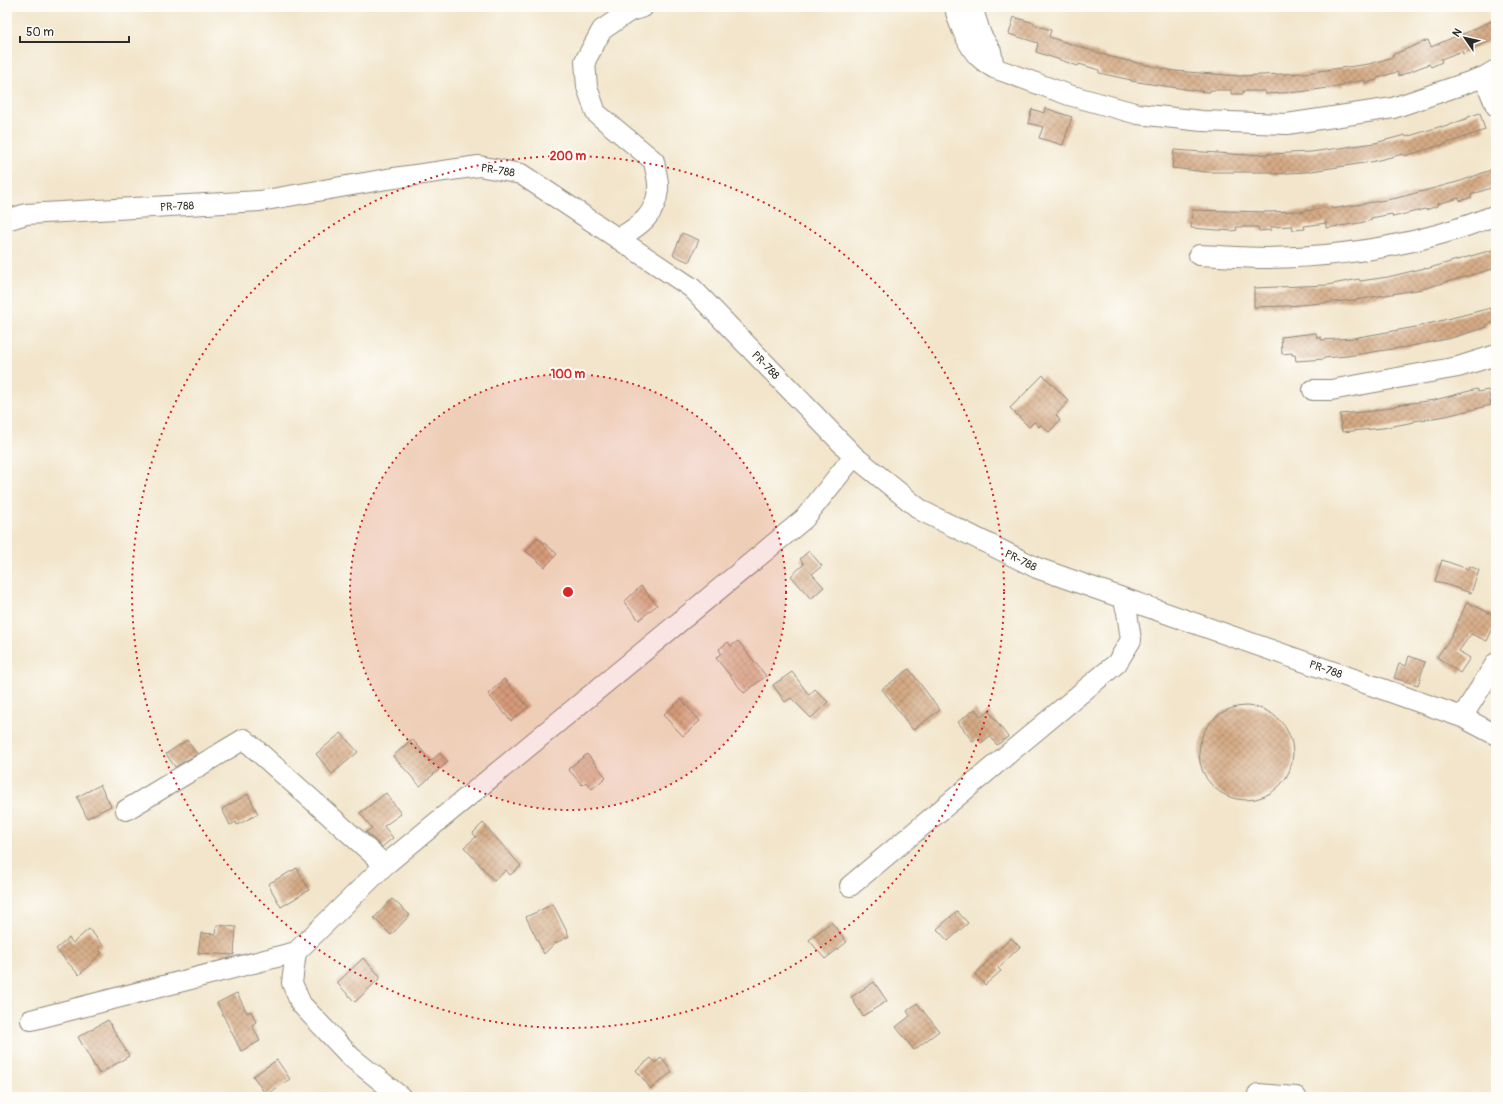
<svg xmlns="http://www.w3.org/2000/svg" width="1503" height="1104" font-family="Pangolin,sans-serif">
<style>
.building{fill:url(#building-cross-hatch)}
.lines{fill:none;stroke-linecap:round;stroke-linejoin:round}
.minor-casing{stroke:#8e887b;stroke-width:22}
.minor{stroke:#fff;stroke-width:20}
.ring{fill:none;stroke:#d62828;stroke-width:2;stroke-dasharray:2 4}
.labels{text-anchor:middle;stroke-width:4;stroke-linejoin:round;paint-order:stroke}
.street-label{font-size:11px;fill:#2b2b2b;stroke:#fdfcf7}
.centre{fill:#d62828;stroke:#fdfcf7;stroke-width:2}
.ring-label{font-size:12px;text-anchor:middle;font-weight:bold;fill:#d62828;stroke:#fdfcf7;stroke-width:4;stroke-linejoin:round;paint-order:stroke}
</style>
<defs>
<pattern id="building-cross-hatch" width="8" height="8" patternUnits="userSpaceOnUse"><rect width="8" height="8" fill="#d5aa85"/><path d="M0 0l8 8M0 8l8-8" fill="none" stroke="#ad8b6d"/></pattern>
</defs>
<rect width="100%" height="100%" fill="#fdfcf7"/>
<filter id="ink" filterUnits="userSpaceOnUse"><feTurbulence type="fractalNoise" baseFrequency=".025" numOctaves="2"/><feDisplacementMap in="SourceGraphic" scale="8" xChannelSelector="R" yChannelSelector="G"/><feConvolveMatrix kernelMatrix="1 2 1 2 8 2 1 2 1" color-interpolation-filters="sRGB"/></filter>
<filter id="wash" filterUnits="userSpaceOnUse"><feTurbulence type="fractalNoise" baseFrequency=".012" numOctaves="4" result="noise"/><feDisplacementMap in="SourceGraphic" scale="16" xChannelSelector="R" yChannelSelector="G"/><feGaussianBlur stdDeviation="0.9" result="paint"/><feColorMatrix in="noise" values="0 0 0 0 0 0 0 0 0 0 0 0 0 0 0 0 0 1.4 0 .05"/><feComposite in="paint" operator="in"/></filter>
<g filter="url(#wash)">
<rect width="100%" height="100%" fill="#f2e5cb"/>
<g id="blocks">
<!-- building -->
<path class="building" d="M1014 17 1034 23V25L1051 30 1049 37 1111 57 1174 71 1239 76 1305 73 1369 64 1393 57 1392 55 1428 40 1431 47 1463 33V34L1496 19V38L1463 54 1462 51 1441 59 1442 62 1431 67 1429 64 1399 76 1397 72 1377 78V80L1365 83V80L1343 84 1344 86 1298 92 1265 94V91H1243V94H1231V90H1210V92H1205L1131 81V80L1099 73V70L1079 64 1078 66 1036 52 1038 43 1009 34Z
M1045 108 1072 117 1063 145 1039 138 1043 127 1028 123 1032 109 1044 113Z
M1480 113 1485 130 1445 144 1404 156 1403 154 1371 162 1305 172 1272 174V172H1206L1172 168 1174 150 1247 155 1311 152 1375 143 1405 135 1406 137 1442 126V128L1468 118V117Z
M1496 168V186L1471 195 1472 197 1460 201 1459 198 1437 204V206L1426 210 1425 209 1393 217 1392 214 1371 218 1372 220 1360 223 1326 228V223L1304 226 1305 229 1293 230 1292 226 1271 227V230L1259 231 1258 227H1236L1237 230 1232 231 1191 228 1192 210 1266 212 1298 211 1299 212 1331 207 1332 209 1397 198 1461 181Z
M682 233 699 240 689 262 673 255Z
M1492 250 1493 252 1496 251V268L1422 289 1355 300 1288 306 1254 307V288L1327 285 1359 279 1360 281 1388 277 1425 268 1426 269Z
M1491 308 1495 322 1486 325 1487 327 1451 338 1412 346 1347 356 1324 358V359L1296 361 1295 355H1292V353L1282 354 1281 337 1316 333 1317 338 1321 337V340L1353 338 1416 327Z
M1043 375 1069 401 1056 415 1060 420 1049 432 1041 425 1039 427 1034 422 1029 427 1010 408Z
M1477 389 1478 392 1488 390 1491 405 1446 416 1414 421V422L1383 428 1342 432 1340 414 1373 411 1403 404 1435 400Z
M537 537 557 554 545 567 526 551Z
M809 551 822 566 812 574 824 587 811 599 791 576 804 564 800 559Z
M1442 560 1468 569 1469 566 1479 570 1471 593 1435 581Z
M641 586 657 605 639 620 624 602Z
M1467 602 1496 616V621L1487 641 1471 634 1459 651 1470 658 1460 673 1437 657 1452 635Z
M738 641 766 676 744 693 716 658 721 653 719 649 728 642 731 646Z
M1409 656 1425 662 1418 685 1394 678 1399 664 1406 666Z
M909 669 940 710 913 730 882 689Z
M792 672 809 695 815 689 828 702 811 718 791 698 785 702 773 685Z
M504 679 528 707 511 721 488 694Z
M681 699 700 721 683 736 663 715Z
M1199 753a47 47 0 1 1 94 0a47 47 0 1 1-94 0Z
M975 709 981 717 989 711 1008 737 997 745 990 736 981 743 977 739 973 742 958 722Z
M341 733 358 752 332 774 316 754Z
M412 739 431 761 440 753 448 762 420 786 393 756Z
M187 740 197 754 175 767 166 754Z
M587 754 606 777 592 789 586 782 582 785 568 769Z
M100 785 111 806 87 818 77 797Z
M386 793 401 814 384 826 393 838 382 847 366 832 372 828 360 813Z
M248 794 258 814 237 825 236 822 230 825 222 809Z
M483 823 521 866 510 875 506 870 494 881 464 847 476 837 473 833Z
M297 868 309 890 281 907 268 884Z
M392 899 410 915 391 935 374 918Z
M553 904 569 936 554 944 544 954 526 917Z
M957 911 968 923 948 941 937 929Z
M831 922 847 942 825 959 809 940Z
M217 925 236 927 234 955 198 953 201 933 216 934Z
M89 929 103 945 98 949 102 953 79 975 56 949 69 938 73 943Z
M1011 938 1020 947 998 968 1001 971 985 985 975 974Z
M363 958 381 977 355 1002 337 983Z
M874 982 887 1001 863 1016 851 997Z
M237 993 247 1013 251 1011 256 1022 252 1025 260 1041 241 1051 217 1003Z
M917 1003 939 1031 914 1050 896 1027 910 1016 907 1011Z
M108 1020 129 1056 99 1074 78 1037Z
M651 1058 655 1063 661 1058 672 1072 651 1089 636 1070Z
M277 1060 290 1079 266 1095 253 1076Z"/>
</g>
</g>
<g filter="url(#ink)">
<use href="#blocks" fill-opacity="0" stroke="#8e887b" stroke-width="1"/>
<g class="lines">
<defs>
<path id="minor" d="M955 7C957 20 969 48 979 57 983 61 989 65 994 68L991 51 981 35 974 13V7
M994 68 1069 95 1138 114 1202 121 1287 124 1393 108 1484 77 1496 70
M1484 77 1496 106
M7 220 26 214 260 201 387 179 479 166 521 174 692 288 854 456 922 511 1037 568 1462 717 1496 735
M618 239C639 226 656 216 658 189 659 180 655 170 654 161L596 113 587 87 585 61 602 30 628 12 643 7
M1199 255C1222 256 1244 258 1266 258 1344 257 1424 244 1496 215
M1313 390H1331L1458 367 1496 355
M1462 717 1496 663
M126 810 244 739 385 865
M850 886 1117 663 1131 640 1127 612 1123 598
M31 1020 296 952
M1258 1094 1296 1097
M401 1097 351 1057 301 1004 292 983 296 952 385 865 804 519 854 456"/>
</defs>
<!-- minor casing -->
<use href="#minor" class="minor-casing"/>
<!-- minor -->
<use href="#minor" class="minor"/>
</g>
</g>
<!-- distance rings -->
<circle cx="568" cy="592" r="218" fill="#d62828" fill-opacity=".12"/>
<g class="ring">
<circle cx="568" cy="592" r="218"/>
<circle cx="568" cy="592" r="436"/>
</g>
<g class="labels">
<!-- street labels -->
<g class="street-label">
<text transform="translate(498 170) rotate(9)" y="4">PR-788</text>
<text transform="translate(177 206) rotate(-3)" y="4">PR-788</text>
<text transform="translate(766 365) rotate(46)" y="4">PR-788</text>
<text transform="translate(1021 560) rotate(26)" y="4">PR-788</text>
<text transform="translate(1326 669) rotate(19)" y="4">PR-788</text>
</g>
</g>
<circle cx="568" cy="592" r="6" class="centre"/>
<g class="ring-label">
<text x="568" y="160">200 m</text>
<text x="568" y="378">100 m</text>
</g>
<!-- margin -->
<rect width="1503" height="1104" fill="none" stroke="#fdfcf7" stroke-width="24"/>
<!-- north arrow -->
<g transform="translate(1465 38) rotate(304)" stroke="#fdfcf7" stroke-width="3" paint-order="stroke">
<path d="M0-3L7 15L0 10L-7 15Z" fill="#2b2b2b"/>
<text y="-6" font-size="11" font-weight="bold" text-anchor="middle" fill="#2b2b2b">N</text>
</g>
<!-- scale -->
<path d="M20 36v6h109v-6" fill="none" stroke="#2b2b2b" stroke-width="2"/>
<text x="26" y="36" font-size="12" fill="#2b2b2b" stroke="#fdfcf7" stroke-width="3" paint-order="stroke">50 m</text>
</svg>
